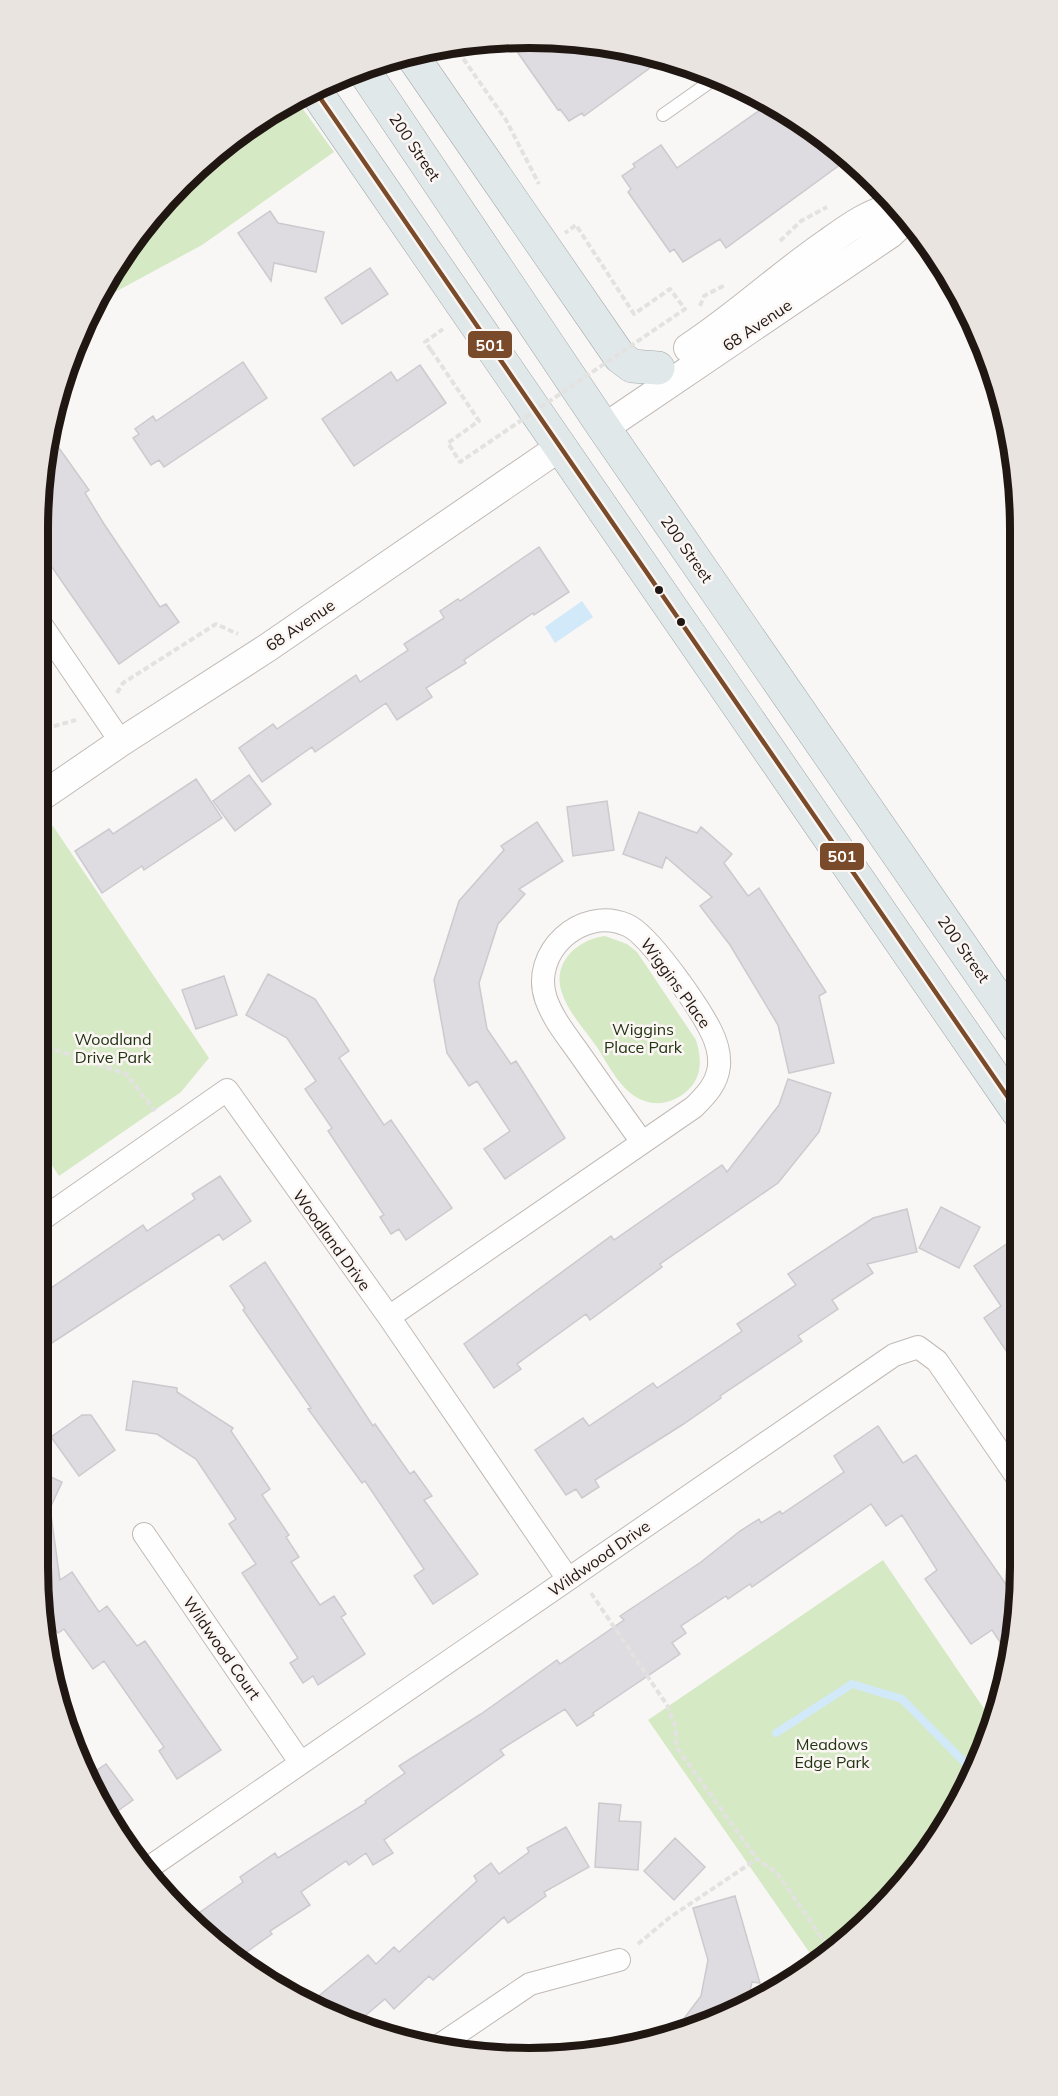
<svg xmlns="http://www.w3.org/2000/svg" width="1058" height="2096" font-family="Mulish,sans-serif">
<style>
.green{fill:#d5e9c5}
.water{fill:#d2e9f9}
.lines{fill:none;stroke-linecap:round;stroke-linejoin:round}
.stream{stroke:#d2e9f9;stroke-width:8}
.building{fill:#dedce0;stroke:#cccace;stroke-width:1.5}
.service-casing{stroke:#c0bab6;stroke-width:14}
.minor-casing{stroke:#c0bab6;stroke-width:24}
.tertiary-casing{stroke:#c0bab6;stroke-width:30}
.primary-casing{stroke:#9fa8ab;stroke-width:34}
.path{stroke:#e3e2e1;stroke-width:4;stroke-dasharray:6 3;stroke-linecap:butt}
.service{stroke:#fefefe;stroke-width:12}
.minor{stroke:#fefefe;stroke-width:22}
.tertiary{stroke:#fefefe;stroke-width:28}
.primary{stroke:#e1e8ea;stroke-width:33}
.path-bridge{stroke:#e3e2e1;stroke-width:4;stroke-dasharray:6 3;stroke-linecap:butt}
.bus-1-casing{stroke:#fbf6f3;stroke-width:9}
.bus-1{stroke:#7a4b2a;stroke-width:4.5}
.bus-dot{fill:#211712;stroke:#fbf6f3;stroke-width:2}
.labels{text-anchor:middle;stroke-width:5;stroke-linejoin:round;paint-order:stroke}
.street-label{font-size:16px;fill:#211712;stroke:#fbf6f3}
.park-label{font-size:16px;fill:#213412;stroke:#fbf6f3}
.rim{fill:none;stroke:#211712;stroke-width:8}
.line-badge{stroke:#fbf6f3;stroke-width:2}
.badge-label{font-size:16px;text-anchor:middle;font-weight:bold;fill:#fff}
</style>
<rect width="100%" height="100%" fill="#f9f7f5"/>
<!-- green -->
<path class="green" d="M295 98 334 152 202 245 93 304 139 230 205 160 283 104Z
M53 826 209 1058 181 1092 59 1176 38 1144V837Z
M605 936 627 944 637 952 696 1040C701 1056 703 1074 690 1088 679 1100 661 1107 645 1101 622 1094 609 1066 597 1047 585 1030 568 1012 562 993 551 963 578 939 605 936Z
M883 1560 993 1722 970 1784 877 1914 814 1959 648 1720Z"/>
<!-- water -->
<path class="water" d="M582 601 593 617 555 643 545 627Z"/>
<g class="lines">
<!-- stream -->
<path class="stream" d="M776 1733 852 1684 902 1699 974 1772"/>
</g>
<!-- building -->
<path class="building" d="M561 39 656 54 665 57 584 116 582 113 569 121 560 109 558 110 509 40Z
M770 103 828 139 848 159 726 248 720 239 683 262 674 249 670 252 628 192 631 189 622 176 635 167 633 164 661 145 677 168Z
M270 211 278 223 324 232 316 272 274 263 271 281 238 233Z
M370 268 388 294 342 324 325 298Z
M243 362 267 398 164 467 159 460 151 465 133 438 139 434 135 429 153 416 156 421Z
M420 365 446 403 354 466 322 419 391 372 397 381Z
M49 434 89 490 85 493 104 524 160 607 166 604 179 622 119 664 38 547 39 497Z
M539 547 569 592 534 615 533 613 464 660 466 663 426 688 432 697 397 720 386 703 315 752 312 747 262 782 239 748 273 724 277 729 356 675 360 682 408 650 404 644 444 618 440 611 458 599 460 601Z
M249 775 271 804 235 831 213 801Z
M196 779 222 818 144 870 142 866 102 893 75 851 109 829 113 834Z
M607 801 614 850 573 856 567 807Z
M639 812 697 833 701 827 732 854 724 863 748 896 759 888 826 992 819 996 834 1063 789 1073 778 1025 730 945 700 906 712 897 666 857 662 868 623 854Z
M537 822 563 861 519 889 525 894 498 924 479 983 487 1029 511 1064 516 1061 565 1138 505 1179 484 1149 510 1131 477 1081 469 1086 447 1053 434 980 459 901 504 850 501 846Z
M268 974 315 999 349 1051 339 1058 384 1125 391 1120 452 1208 406 1240 399 1229 391 1234 380 1217 384 1215 328 1131 332 1128 305 1089 316 1081 287 1038 246 1015Z
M224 976 237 1015 196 1029 182 990Z
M788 1079 831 1093 819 1132 778 1183 660 1264 662 1267 590 1320 586 1314 517 1364 521 1369 494 1388 464 1344 611 1236 614 1240 722 1165 727 1172 779 1105Z
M220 1176 251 1221 223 1240 219 1234 38 1352V1297L143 1225 147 1231 195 1199 192 1194Z
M941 1207 980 1227 959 1268 919 1248Z
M907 1209 917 1252 867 1264 873 1273 832 1300 838 1309 798 1336 802 1341 720 1396 721 1398 682 1425 595 1480 599 1487 582 1498 576 1489 566 1495 535 1450 583 1418 589 1426 653 1383 657 1388 742 1331 737 1324 796 1285 788 1274 873 1218Z
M1008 1243 1018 1259 1019 1370 984 1318 1001 1306 974 1266Z
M265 1262 373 1426 375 1424 410 1474 414 1471 432 1496 424 1500 478 1574 433 1604 414 1576 424 1569 365 1481 362 1483 308 1409 311 1408 243 1310 245 1308 230 1286Z
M133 1381 177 1388V1392L233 1428 231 1431 270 1489 262 1495 289 1535 286 1537 299 1557 291 1562 320 1605 334 1596 346 1614 341 1617 365 1654 318 1685 313 1676 303 1683 290 1663 298 1658 242 1573 256 1564 229 1524 236 1519 196 1459 157 1434 126 1430Z
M82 1415H91L115 1450 79 1476 51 1437Z
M878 1426 903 1463 916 1455 1019 1603 1010 1657 992 1630 971 1644 925 1579 937 1570 902 1515 886 1526 871 1504 752 1587 750 1584 728 1599 726 1596 681 1626 686 1633 672 1643 680 1654 593 1713 594 1715 577 1726 565 1709 500 1750 504 1755 384 1840 393 1853 373 1865 366 1853 349 1865 346 1861 301 1892 310 1905 270 1931 272 1934 238 1958 193 1917 243 1882 240 1877 275 1853 278 1858 366 1803 365 1801 405 1773 399 1766 481 1714 557 1660 560 1664 624 1620 620 1616 701 1562 740 1531 759 1519 761 1523 780 1511 782 1514 844 1472 834 1456Z
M38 1471 62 1482 47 1515H51L60 1580 72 1572 99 1612 107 1606 137 1646 145 1641 221 1750 177 1779 159 1751 164 1747 104 1661 93 1669 64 1629 58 1633 51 1623H47L38 1567Z
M106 1764 133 1800 112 1815 90 1775Z
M599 1803 621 1805 619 1821 641 1822 638 1870 595 1867Z
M566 1827 589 1867 544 1892 546 1896 508 1923 504 1917 433 1980 429 1976 394 2009 385 1999 354 2025 309 2004 368 1955 376 1964 394 1947 399 1952 477 1881 474 1876 491 1863 499 1874 529 1852 527 1848Z
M675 1838 705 1867 674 1900 644 1871Z
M735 1896 760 1983 752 1982 746 2008 676 2029 701 1996 708 1960 693 1908Z"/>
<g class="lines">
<defs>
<path id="service" d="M663 115 717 77"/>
<path id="minor" d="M38 620 121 742
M38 1222 227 1090 389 1317 568 1579
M389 1317 694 1107C706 1095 717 1084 719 1066 720 1054 716 1041 711 1031 699 1007 649 934 627 925 581 905 530 953 546 999 553 1019 567 1036 579 1053 600 1083 621 1113 642 1142
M144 1534 300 1762
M144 1871 894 1355 918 1347 937 1361 1019 1480
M434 2049 530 1984 619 1960"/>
<path id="tertiary" d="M688 348C737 316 779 276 827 243 851 226 867 214 896 206
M604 428 890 234 907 218
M38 799 121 742 267 648 560 447"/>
<path id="primary" d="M411 54 620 357 632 366 658 368
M362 68 604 428 1018 1028
M314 89 1018 1112"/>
</defs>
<!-- service casing -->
<use href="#service" class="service-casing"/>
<!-- minor casing -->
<use href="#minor" class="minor-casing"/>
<!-- tertiary casing -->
<use href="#tertiary" class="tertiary-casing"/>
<!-- primary casing -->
<use href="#primary" class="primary-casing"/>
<!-- path -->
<path class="path" d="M453 44 506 120 539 184
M780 241 801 221 827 207
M700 306 704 296 725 285
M431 350 425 342 443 329
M117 693 123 683 216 624 238 634
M38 735 51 727 76 720
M38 1044 126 1074 155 1111
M591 1593 667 1705 675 1726 677 1748 757 1859
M638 1944 669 1918 757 1859 777 1873 829 1948"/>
<!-- service -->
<use href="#service" class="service"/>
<!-- minor -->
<use href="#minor" class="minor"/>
<!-- tertiary -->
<use href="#tertiary" class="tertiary"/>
<!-- primary -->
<use href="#primary" class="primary"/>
<!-- path-bridge -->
<path class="path-bridge" d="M431 350 479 421 448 443 460 462 685 309 670 289 634 314 576 225 565 233"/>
<defs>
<path id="bus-1" d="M314 89 1018 1112"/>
</defs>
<!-- bus-1 casing -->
<use href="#bus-1" class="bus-1-casing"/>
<!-- bus-1 -->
<use href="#bus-1" class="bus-1"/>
</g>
<!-- markers -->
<g class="bus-dot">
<circle cx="659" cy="590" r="5"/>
<circle cx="681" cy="622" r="5"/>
</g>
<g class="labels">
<!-- street labels -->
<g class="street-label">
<text transform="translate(415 147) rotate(56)" y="6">200 Street</text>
<text transform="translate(757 325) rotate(-34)" y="6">68 Avenue</text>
<text transform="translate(687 549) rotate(55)" y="6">200 Street</text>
<text transform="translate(300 625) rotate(-34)" y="6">68 Avenue</text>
<text transform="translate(964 949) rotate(55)" y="6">200 Street</text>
<text transform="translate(676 983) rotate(54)" y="6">Wiggins Place</text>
<text transform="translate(332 1240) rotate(54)" y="6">Woodland Drive</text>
<text transform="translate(599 1558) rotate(-35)" y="6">Wildwood Drive</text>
<text transform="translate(222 1648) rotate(55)" y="6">Wildwood Court</text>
</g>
<!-- park labels -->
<g class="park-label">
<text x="643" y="1035">Wiggins<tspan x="643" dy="18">Place Park</tspan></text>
<text x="113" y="1045">Woodland<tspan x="113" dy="18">Drive Park</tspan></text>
<text x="832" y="1750">Meadows<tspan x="832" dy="18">Edge Park</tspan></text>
</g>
</g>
<!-- crop -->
<path d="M0 0H1058V2096H0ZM529 48H529A481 481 0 0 1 1010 529V1567A481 481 0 0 1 529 2048H529A481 481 0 0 1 48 1567V529A481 481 0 0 1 529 48Z" fill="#eae4e1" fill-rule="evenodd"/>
<path class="rim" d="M529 48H529A481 481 0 0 1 1010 529V1567A481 481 0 0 1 529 2048H529A481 481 0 0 1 48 1567V529A481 481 0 0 1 529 48Z"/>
<g class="line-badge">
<rect x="467" y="330" width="46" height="29" rx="6" fill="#7a4b2a"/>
<rect x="819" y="842" width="46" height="29" rx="6" fill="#7a4b2a"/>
</g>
<g class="badge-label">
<text x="490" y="351">501</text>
<text x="842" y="862">501</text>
</g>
</svg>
